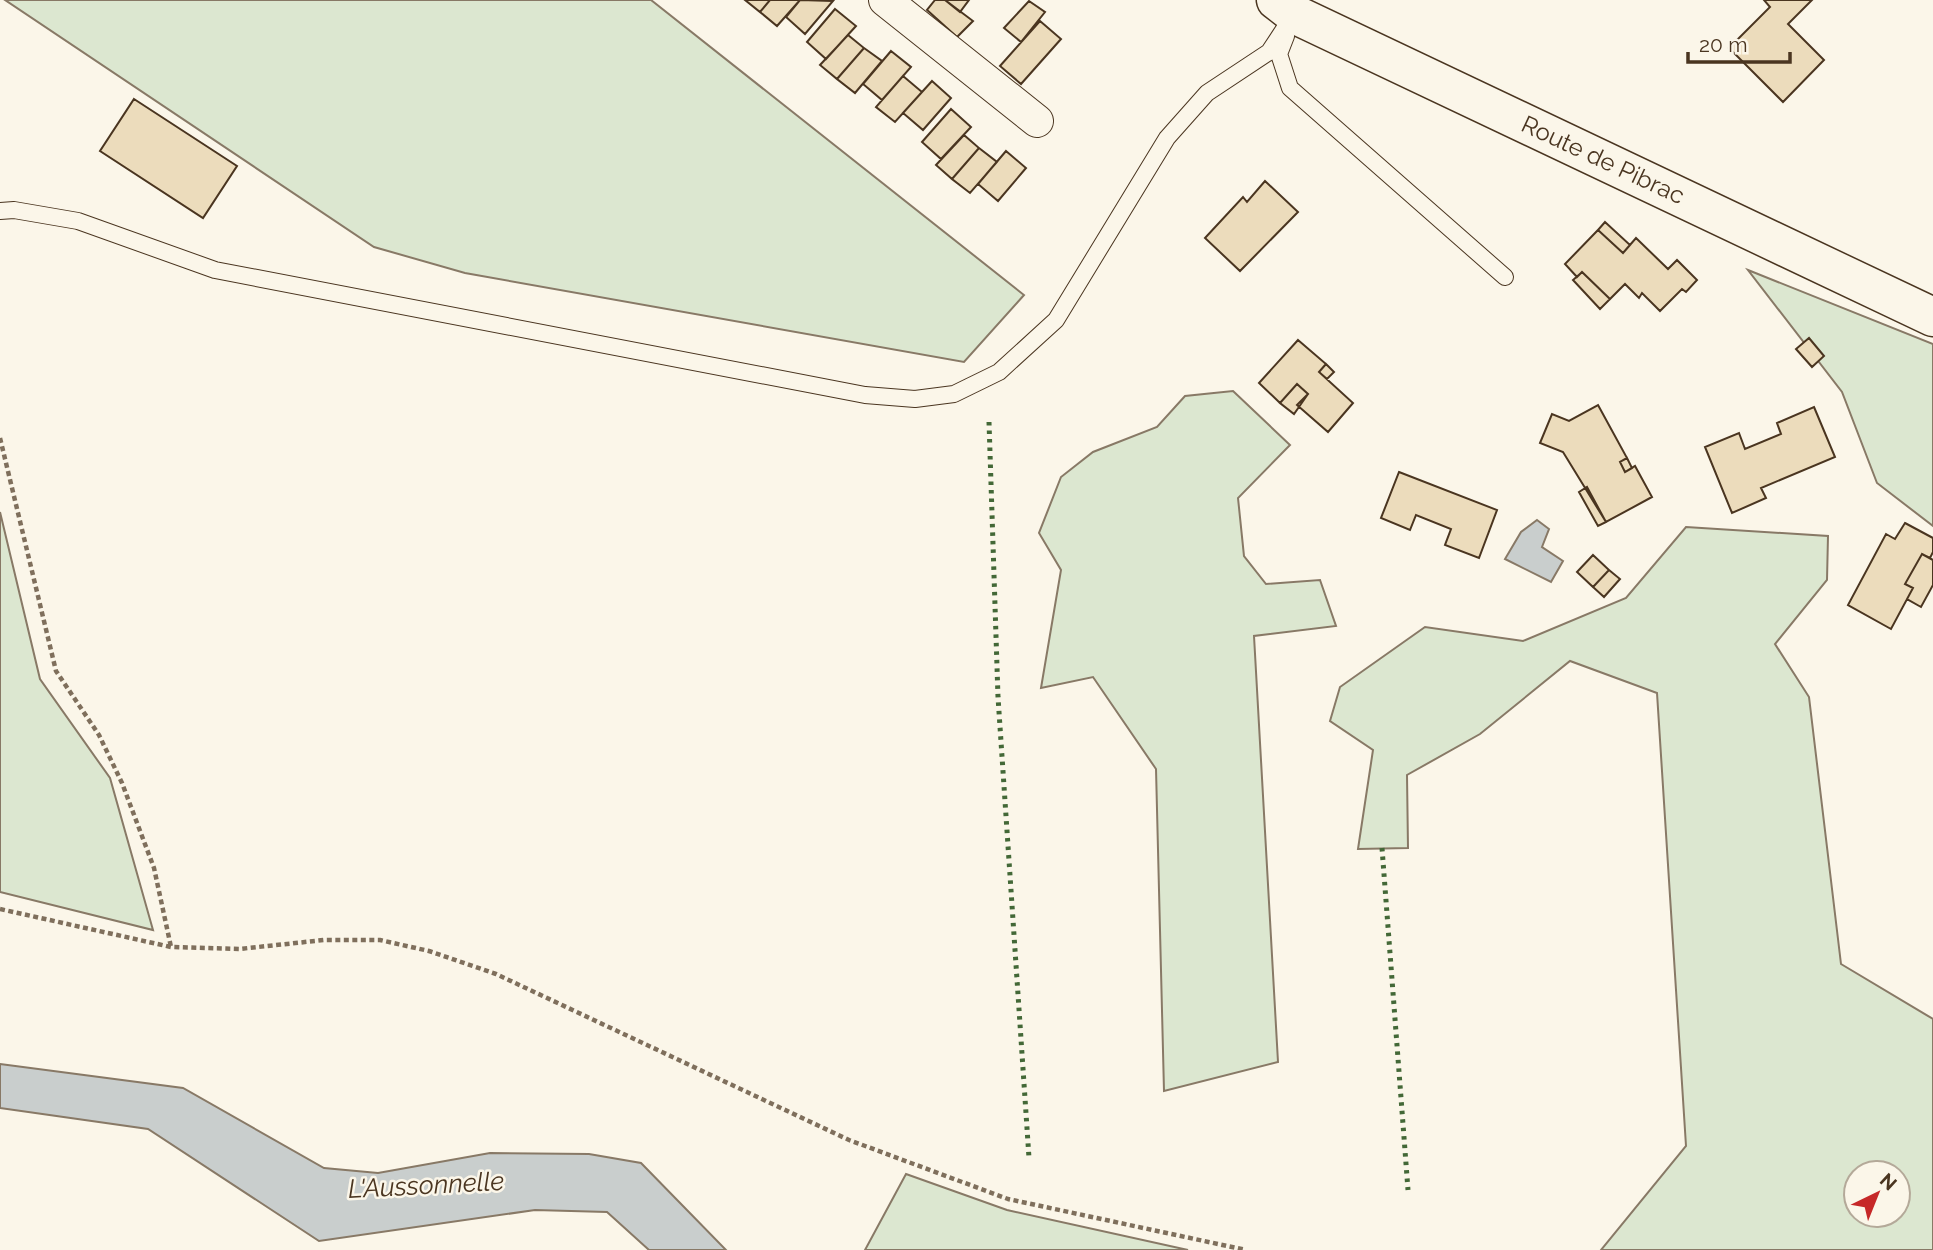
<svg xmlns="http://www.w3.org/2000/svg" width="1933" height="1250" font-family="Raleway,sans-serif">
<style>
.green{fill:#dce7d0;stroke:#887966;stroke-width:2;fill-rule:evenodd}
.water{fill:#c9cecd;stroke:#887966;stroke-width:2}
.building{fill:#ecdcbc;stroke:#4a3520;stroke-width:2}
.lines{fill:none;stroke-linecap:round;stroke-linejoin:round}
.lane-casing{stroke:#4a3520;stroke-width:18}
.street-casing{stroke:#4a3520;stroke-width:34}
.secondary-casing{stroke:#4a3520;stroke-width:41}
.path{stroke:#7f6f5c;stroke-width:4.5;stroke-dasharray:5 3.5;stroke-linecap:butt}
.lane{stroke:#fbf6e9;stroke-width:16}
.street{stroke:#fbf6e9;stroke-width:32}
.secondary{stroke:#fbf6e9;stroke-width:38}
.hedge{stroke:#436837;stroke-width:5;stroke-dasharray:3.5 5;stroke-linecap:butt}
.labels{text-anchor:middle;stroke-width:5;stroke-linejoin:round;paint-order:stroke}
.street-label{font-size:24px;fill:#4a3520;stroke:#fbf6e9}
.water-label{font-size:26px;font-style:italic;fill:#4a3520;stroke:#fbf6e9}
</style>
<rect width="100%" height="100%" fill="#fbf6e9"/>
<!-- green -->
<path class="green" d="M5 0H651L1024 295 964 362 465 273 374 247Z
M1748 270 1933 344V526L1877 483 1842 392Z
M1233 391 1290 445 1238 498 1244 556 1266 584 1320 580 1336 626 1254 636 1278 1062 1164 1091 1156 769 1093 677 1041 688 1061 570 1039 533 1061 477 1093 452 1157 427 1185 396Z
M0 512 40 679 110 778 153 930 0 892Z
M1686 527 1828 536 1827 580 1775 644 1809 697 1841 964 1933 1019V1250H1601L1686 1146 1657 693 1570 661 1480 734 1407 775 1408 848 1358 849 1373 750 1330 721 1340 687 1425 627 1523 641 1626 598ZM1856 1173H1898V1215H1856Z
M906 1174 1007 1210 1188 1250H865Z"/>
<!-- water -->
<path class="water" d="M1537 520 1549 529 1542 547 1563 561 1551 582 1505 559 1521 532Z
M0 1064 183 1088 324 1168 378 1173 490 1153 589 1154 641 1163 726 1250H649L607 1212 535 1210 319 1241 148 1129 0 1108Z"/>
<!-- building -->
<path class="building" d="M745 0H770L760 12Z
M770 0H800L777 26 760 12Z
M800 0 833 1 805 34 786 17Z
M935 0H945L973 21 957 37 927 10Z
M945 0H969L960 12Z
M1764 0H1812L1788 24 1824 60 1783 102 1729 48 1770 7Z
M1029 1 1045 12 1021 42 1004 28Z
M835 9 856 26 826 59 807 42Z
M1040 21 1061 39 1021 84 1000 66Z
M848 35 864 48 837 79 820 65Z
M864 48 882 61 855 93 837 79Z
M891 51 911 67 882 100 863 84Z
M903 76 922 92 895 122 876 107Z
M932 81 951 98 923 130 903 113Z
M134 99 237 166 203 218 100 151Z
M951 109 971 127 941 159 922 142Z
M964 135 979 148 952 179 936 165Z
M979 148 997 162 970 193 952 179Z
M1006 151 1026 168 998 201 978 184Z
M1265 181 1298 212 1240 271 1205 238 1243 197 1247 202Z
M1605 222 1630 245 1623 253 1598 230Z
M1598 230 1623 253 1636 238 1668 269 1677 260 1697 280 1686 292 1682 289 1660 311 1642 293 1639 298 1625 284 1610 299 1582 272 1577 277 1565 264Z
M1582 272 1610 299 1600 309 1573 280Z
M1809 338 1824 356 1812 367 1796 349Z
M1298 340 1326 364 1319 372 1353 403 1328 432 1297 405 1308 394 1297 384 1280 403 1259 383Z
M1326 364 1334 372 1327 379 1319 372Z
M1297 384 1308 394 1294 414 1280 403Z
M1598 405 1627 458 1620 462 1625 472 1635 466 1652 497 1606 522 1563 452 1540 443 1552 414 1569 421Z
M1814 407 1835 457 1761 488 1766 498 1732 513 1705 447 1739 433 1745 449 1781 434 1777 423Z
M1627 458 1632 468 1625 472 1620 462Z
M1399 472 1497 510 1479 558 1445 545 1451 529 1416 515 1410 530 1381 518Z
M1587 487 1606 522 1598 526 1579 492Z
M1905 523 1933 538V552L1930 558 1922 554 1905 584 1913 588 1891 629 1848 605 1886 534 1895 539Z
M1922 554 1933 560V585L1921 607 1907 599 1913 588 1905 584Z
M1593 555 1609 570 1593 587 1577 572Z
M1609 570 1620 579 1604 597 1593 587Z"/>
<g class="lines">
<defs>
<path id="lane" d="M1286 36 1279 54 1290 88 1505 277
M0 211 14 210 78 221 215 270 865 395 915 399 954 394 999 372 1056 320 1167 138 1207 93 1269 52 1294 14"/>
<path id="street" d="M885 0 1037 121"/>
<path id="secondary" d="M1276 0 1294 14 1933 317"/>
</defs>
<!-- lane casing -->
<use href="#lane" class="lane-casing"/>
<!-- street casing -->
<use href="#street" class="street-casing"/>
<!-- secondary casing -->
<use href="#secondary" class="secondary-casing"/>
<!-- path -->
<path class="path" d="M0 438 56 671 99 735 122 783 154 868 171 947
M0 909 171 947 239 949 324 940H380L429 951 496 974 849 1140 1008 1199 1246 1250"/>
<!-- lane -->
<use href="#lane" class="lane"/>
<!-- street -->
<use href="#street" class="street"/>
<!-- secondary -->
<use href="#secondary" class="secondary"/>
<!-- hedge -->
<path class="hedge" d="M989 422 998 697 1029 1158
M1382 848 1408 1190"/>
</g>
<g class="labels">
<!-- street labels -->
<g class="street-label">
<text transform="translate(1603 160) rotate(25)" y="8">Route de Pibrac</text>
</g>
<!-- water labels -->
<g class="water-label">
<text transform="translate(426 1185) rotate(-3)" y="9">L'Aussonnelle</text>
</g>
</g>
<!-- north arrow -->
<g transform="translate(1877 1194) rotate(43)"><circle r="33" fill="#fbf6e9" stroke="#b4a999" stroke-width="2"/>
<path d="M0-5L12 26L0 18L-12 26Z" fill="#c62828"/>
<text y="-10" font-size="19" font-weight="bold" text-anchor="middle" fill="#4a3520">N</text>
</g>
<!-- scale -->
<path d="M1688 52v10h102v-10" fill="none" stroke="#4a3520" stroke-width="3.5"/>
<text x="1699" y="52" font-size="21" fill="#4a3520" stroke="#fbf6e9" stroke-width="5" paint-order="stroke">20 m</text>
</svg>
